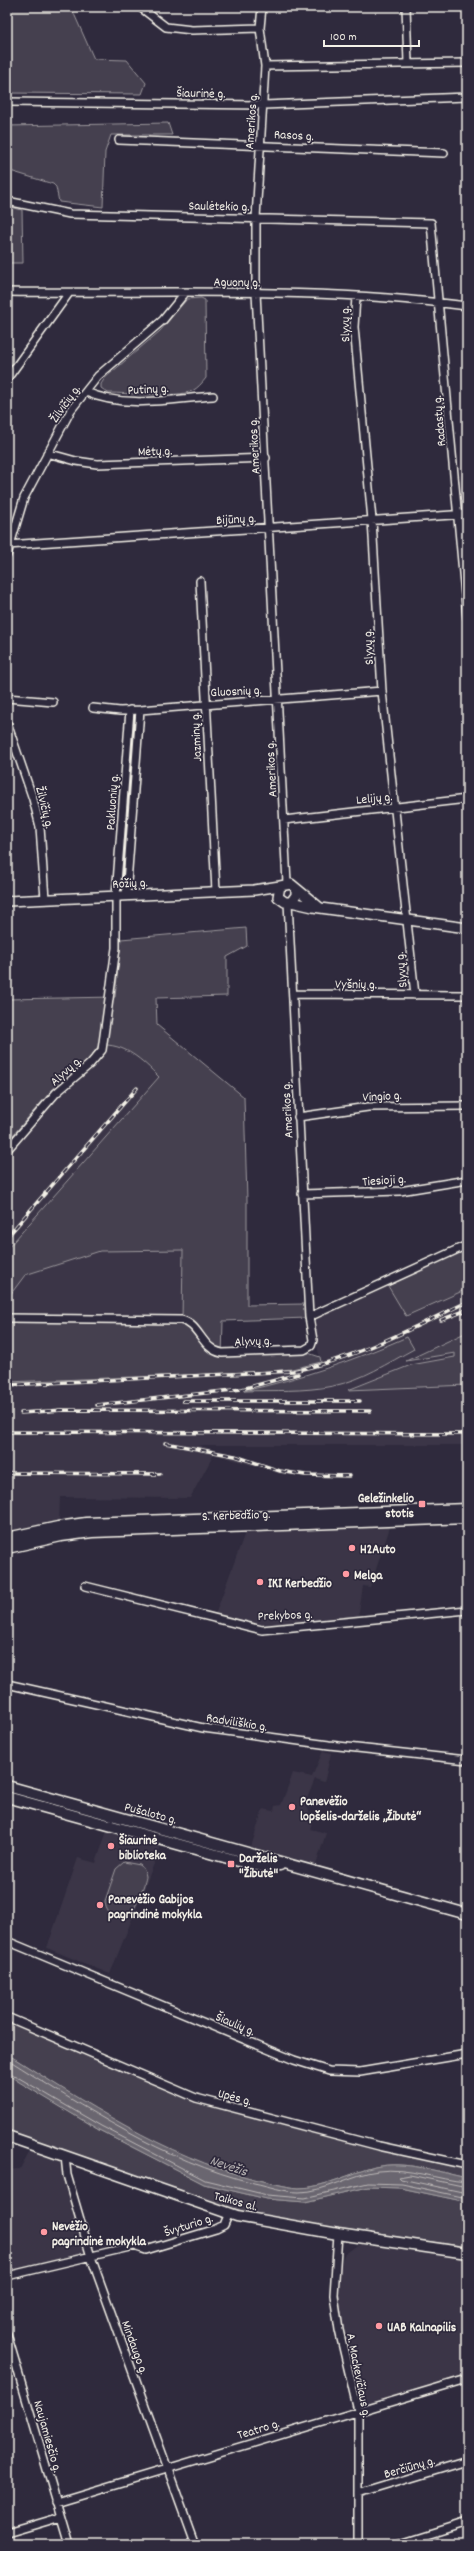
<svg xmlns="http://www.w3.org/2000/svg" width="474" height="2551" font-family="Dekko,sans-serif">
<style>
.built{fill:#3b3647;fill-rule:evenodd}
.green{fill:#454050;stroke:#9c989c}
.water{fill:#6a6670;stroke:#a19ea0}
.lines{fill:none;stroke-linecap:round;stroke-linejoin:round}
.shore{stroke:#bdb9b8;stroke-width:1}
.minor-casing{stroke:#f4f1e8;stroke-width:10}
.tertiary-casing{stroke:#f4f1e8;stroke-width:12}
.secondary-casing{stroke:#f4f1e8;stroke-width:13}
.minor{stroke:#2f2a3d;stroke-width:7}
.tertiary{stroke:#2f2a3d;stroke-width:9}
.secondary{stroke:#2f2a3d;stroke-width:10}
.rail-casing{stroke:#f4f1e8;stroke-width:3.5}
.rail{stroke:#2f2a3d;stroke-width:2;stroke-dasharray:6;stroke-linecap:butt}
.poi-dot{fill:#ff9aa2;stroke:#2f2a3d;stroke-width:1.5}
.labels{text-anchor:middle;stroke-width:3.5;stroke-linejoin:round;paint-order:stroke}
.street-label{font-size:13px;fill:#f4f1e8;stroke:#2f2a3d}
.poi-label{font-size:13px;font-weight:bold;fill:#f4f1e8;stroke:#2f2a3d;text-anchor:start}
.water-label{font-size:14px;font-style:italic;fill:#b6b2b2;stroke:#2f2a3d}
</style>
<rect width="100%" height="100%" fill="#2f2a3d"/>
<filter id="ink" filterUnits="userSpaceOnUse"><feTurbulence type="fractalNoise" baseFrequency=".025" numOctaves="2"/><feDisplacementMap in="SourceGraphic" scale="8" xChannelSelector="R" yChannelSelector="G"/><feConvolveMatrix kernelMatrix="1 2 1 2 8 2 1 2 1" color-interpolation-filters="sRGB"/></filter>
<g filter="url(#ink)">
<!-- built -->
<path class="built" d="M111 1044 140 1057 159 1077 7 1249V1142L52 1090 86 1064 99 1045Z
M183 1249 182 1323 7 1322V1299L25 1275 100 1251Z
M388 1286 406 1316 467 1289V1332L408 1360 455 1353V1357L411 1365 349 1389 467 1385V1445H198L280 1469 306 1472V1477L281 1474 214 1454 190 1498 60 1497 59 1523 7 1534V1382L259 1372 292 1369 321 1362 315 1338 313 1323 315 1319ZM407 1338 414 1349 363 1376 333 1386 315 1389 247 1391 358 1357Z
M391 1524 370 1587 363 1586 358 1619 253 1626 215 1615 246 1530Z
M323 1751 331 1753 325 1779 324 1782 315 1779 306 1801 310 1815 314 1816 310 1829 326 1833 316 1865 251 1847 263 1809 274 1811 275 1806 281 1805 293 1773 312 1777Z
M107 1831 161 1846 110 1974 47 1948 78 1858 96 1863Z
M30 2150 62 2162 87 2254 7 2272V2170L20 2169Z
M366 2243 467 2257V2376L360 2407 342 2330 336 2292 337 2276 344 2255 356 2246Z"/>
<!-- green -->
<path class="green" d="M7 7H71L94 59 127 60 146 83 142 94 7 93Z
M168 123 172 135H111L105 152 103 207 59 202 56 187 53 184 7 170V126Z
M7 206 22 210 23 263H7Z
M201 298 205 300 206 378C202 383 198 388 192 391 177 398 127 393 108 393L101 388V384L105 378 160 331 187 299Z
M246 928 247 946 227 957V996L156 998 157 1025 244 1097 247 1200V1305L305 1304 307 1318 223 1321 222 1356 305 1352 320 1357 321 1362 292 1369 259 1372 7 1382V1322L182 1323 183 1250 100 1251 25 1275 7 1299V1249L159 1077C142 1060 125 1043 99 1045L86 1064 52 1090 7 1142V999L115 997 121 939Z
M467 1248V1289L406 1316 388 1286Z
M467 1332V1385L348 1390 411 1365 455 1357V1353L406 1361Z
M407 1337 414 1349C388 1363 362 1380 333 1386 304 1392 273 1390 244 1391 299 1379 355 1360 407 1337Z
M124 1862 140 1865C143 1868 145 1871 146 1876 146 1882 134 1913 129 1916 118 1924 105 1913 105 1901L116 1869Z
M7 2017 196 2098 467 2167V2178C438 2172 405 2160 375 2167 350 2173 324 2188 299 2188 284 2187 269 2182 254 2179 164 2157 85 2103 7 2054Z
M7 2074 99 2130 204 2184 267 2199 305 2202 368 2187 401 2188 467 2202V2247L274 2219 216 2204 7 2132Z"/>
<!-- water -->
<path class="water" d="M7 2054C85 2102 164 2156 254 2179 269 2182 284 2187 299 2188 324 2188 350 2173 375 2167 405 2160 438 2172 467 2178V2202L401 2188 368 2187 305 2202 267 2199 204 2184 99 2130 19 2082 7 2074Z"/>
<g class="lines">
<!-- shore -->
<path class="shore" d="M7 2059C85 2108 164 2161 254 2183 269 2186 284 2192 299 2192 326 2192 351 2174 378 2171 410 2167 436 2180 467 2182
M7 2071 101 2126 205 2180 267 2195 304 2198 368 2183 402 2184 467 2198
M467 2187 410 2175 399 2177 401 2179 467 2193"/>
<defs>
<path id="minor" d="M140 7 166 27 192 30 260 28
M262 7 260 28 265 66 256 218V293L287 883
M406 7 408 63
M265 66 467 63
M7 102 264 105 467 97
M119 140 444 153
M7 201 70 214 431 223 467 617
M7 292C160 294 315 286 467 306
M356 297 354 327 372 520 382 691 415 995
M7 379 69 293
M86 392C125 409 171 399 213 396
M47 453 76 461 97 464 266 458
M7 545 467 514
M7 555 24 498 71 410 98 376 163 320 185 293
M200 581 216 891
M7 698 53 702
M93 708 120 711 140 710 382 691
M7 723 33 799 40 827 45 899
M284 820 467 799
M126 896 140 710
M288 902 309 1317
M293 994 467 995
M298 1117 368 1107 467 1106
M7 1150 56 1093 90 1064 102 1050 116 948V896L130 710
M302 1194 400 1191 467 1180
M7 1318 181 1320C200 1324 201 1349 222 1353L304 1350 311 1346 313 1340 309 1317 467 1245
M85 1586 262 1630 467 1610
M7 1684 203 1728 329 1745 467 1760
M7 1941 294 2060 329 2071 360 2072 467 2054
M7 2017 196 2098 379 2146 467 2165
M65 2156 67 2175 91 2257 195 2544
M338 2234 334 2295 339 2330 358 2411V2544
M7 2276 134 2246 146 2250 216 2229 224 2225 229 2213
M7 2334 69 2544
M358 2494 467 2461
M56 2502 467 2379
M7 2533 61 2517
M397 2544 467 2522"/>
<path id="tertiary" d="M296 889V895L291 902H285L278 897 280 886 291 884 319 907
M7 901 254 890 280 886
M291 902 313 907 467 928"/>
<path id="secondary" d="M7 1538 58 1527 86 1523 467 1509
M7 1548 61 1536 92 1532 467 1518
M7 1786 467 1914
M7 1797 246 1863 261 1866 280 1865
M7 2136 237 2216 338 2234 467 2253"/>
</defs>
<!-- minor casing -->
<use href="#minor" class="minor-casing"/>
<!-- tertiary casing -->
<use href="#tertiary" class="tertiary-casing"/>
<!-- secondary casing -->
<use href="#secondary" class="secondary-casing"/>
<!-- minor -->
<use href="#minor" class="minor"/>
<!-- tertiary -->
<use href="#tertiary" class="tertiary"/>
<!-- secondary -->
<use href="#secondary" class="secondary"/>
<defs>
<path id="rail" d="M7 1237 137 1088
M441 1320 467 1310
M7 1385 293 1371C355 1359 410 1329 467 1302
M183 1401H360
M97 1405 242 1389 298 1374
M58 1410 370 1411
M21 1413 63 1410
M7 1432 467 1434
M165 1443 235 1456 280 1471 305 1475 350 1476
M7 1473 160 1474"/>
</defs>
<!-- rail casing -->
<use href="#rail" class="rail-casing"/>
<!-- rail -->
<use href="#rail" class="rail"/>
</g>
</g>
<!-- markers -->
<g class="poi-dot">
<rect x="418" y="1500" width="8" height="8" rx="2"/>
<circle cx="352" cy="1548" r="4"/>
<circle cx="346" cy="1574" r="4"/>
<circle cx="260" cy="1582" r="4"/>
<circle cx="292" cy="1807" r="4"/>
<circle cx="111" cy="1846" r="4"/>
<rect x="227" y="1860" width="8" height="8" rx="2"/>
<circle cx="100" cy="1905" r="4"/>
<circle cx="44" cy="2232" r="4"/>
<circle cx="379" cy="2326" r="4"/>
</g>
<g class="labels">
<!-- street labels -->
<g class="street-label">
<text transform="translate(201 92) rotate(1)" y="5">Šiaurinė g.</text>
<text transform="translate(250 121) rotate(-86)" y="5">Amerikos g.</text>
<text transform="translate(294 134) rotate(3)" y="5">Rasos g.</text>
<text transform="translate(219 205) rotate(1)" y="5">Saulėtekio g.</text>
<text transform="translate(237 281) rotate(1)" y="5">Aguonų g.</text>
<text transform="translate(344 324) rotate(-91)" y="5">Slyvų g.</text>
<text transform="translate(148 388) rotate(-3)" y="5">Putinų g.</text>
<text transform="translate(64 403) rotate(-55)" y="5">Žilvičių g.</text>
<text transform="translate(438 421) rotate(-95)" y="5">Radastų g.</text>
<text transform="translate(253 446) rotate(-93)" y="5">Amerikos g.</text>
<text transform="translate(155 450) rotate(-2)" y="5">Mėtų g.</text>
<text transform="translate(236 518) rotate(-3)" y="5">Bijūnų g.</text>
<text transform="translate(367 647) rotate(-93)" y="5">Slyvų g.</text>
<text transform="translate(236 690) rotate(-3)" y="5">Gluosnių g.</text>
<text transform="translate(195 737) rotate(-93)" y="5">Jazminų g.</text>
<text transform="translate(270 769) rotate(-93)" y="5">Amerikos g.</text>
<text transform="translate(374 797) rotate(-6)" y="5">Lelijų g.</text>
<text transform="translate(111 802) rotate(-86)" y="5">Pakluonių g.</text>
<text transform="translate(46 807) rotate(76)" y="5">Žilvičių g.</text>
<text transform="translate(130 882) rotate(-3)" y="5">Rožių g.</text>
<text transform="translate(400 970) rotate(-96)" y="5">Slyvų g.</text>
<text transform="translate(356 983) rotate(1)" y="5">Vyšnių g.</text>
<text transform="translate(65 1070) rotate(-42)" y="5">Alyvų g.</text>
<text transform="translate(382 1095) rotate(-3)" y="5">Vingio g.</text>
<text transform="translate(286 1110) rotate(-93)" y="5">Amerikos g.</text>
<text transform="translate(384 1179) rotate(-4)" y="5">Tiesioji g.</text>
<text transform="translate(253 1340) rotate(-2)" y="5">Alyvų g.</text>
<text transform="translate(236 1514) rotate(-2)" y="5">S. Kerbedžio g.</text>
<text transform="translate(285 1614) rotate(-2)" y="5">Prekybos g.</text>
<text transform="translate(237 1721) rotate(9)" y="5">Radviliškio g.</text>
<text transform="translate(151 1812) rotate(15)" y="5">Pušaloto g.</text>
<text transform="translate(236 2023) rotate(23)" y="5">Šiaulių g.</text>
<text transform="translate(235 2096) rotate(15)" y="5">Upės g.</text>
<text transform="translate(236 2200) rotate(15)" y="5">Taikos al.</text>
<text transform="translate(188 2224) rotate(-18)" y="5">Švyturio g.</text>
<text transform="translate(136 2347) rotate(70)" y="5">Mindaugo g.</text>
<text transform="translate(360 2375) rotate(79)" y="5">A. Mackevičiaus g.</text>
<text transform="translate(258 2428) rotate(-17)" y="5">Teatro g.</text>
<text transform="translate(49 2436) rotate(74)" y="5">Naujamiesčio g.</text>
<text transform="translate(409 2466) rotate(-16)" y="5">Berčiūnų g.</text>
</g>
<!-- poi labels -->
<g class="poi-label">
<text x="414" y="1502" text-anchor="end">Geležinkelio<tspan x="414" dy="15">stotis</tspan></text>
<text x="360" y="1553">H2Auto</text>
<text x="354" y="1579">Melga</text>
<text x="268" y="1587">IKI Kerbedžio</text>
<text x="300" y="1805">Panevėžio<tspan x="300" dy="15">lopšelis-darželis „Žibutė“</tspan></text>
<text x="119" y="1844">Šiaurinė<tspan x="119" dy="15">biblioteka</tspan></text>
<text x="239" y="1862">Darželis<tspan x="239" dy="15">"Žibutė"</tspan></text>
<text x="108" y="1903">Panevėžio Gabijos<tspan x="108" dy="15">pagrindinė mokykla</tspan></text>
<text x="52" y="2230">Nevėžio<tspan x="52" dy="15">pagrindinė mokykla</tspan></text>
<text x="387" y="2331">UAB Kalnapilis</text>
</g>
<!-- water labels -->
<g class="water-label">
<text transform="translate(229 2165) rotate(19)" y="5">Nevėžis</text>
</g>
</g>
<!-- margin -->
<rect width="474" height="2551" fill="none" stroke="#2f2a3d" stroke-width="24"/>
<rect x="12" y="12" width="450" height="2527" fill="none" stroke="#f4f1e8" stroke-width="1.5" filter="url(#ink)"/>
<!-- scale -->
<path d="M324 40v6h95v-6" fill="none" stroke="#f4f1e8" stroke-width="2"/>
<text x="330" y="40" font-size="12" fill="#f4f1e8" stroke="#2f2a3d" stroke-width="3" paint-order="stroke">100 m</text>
</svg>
